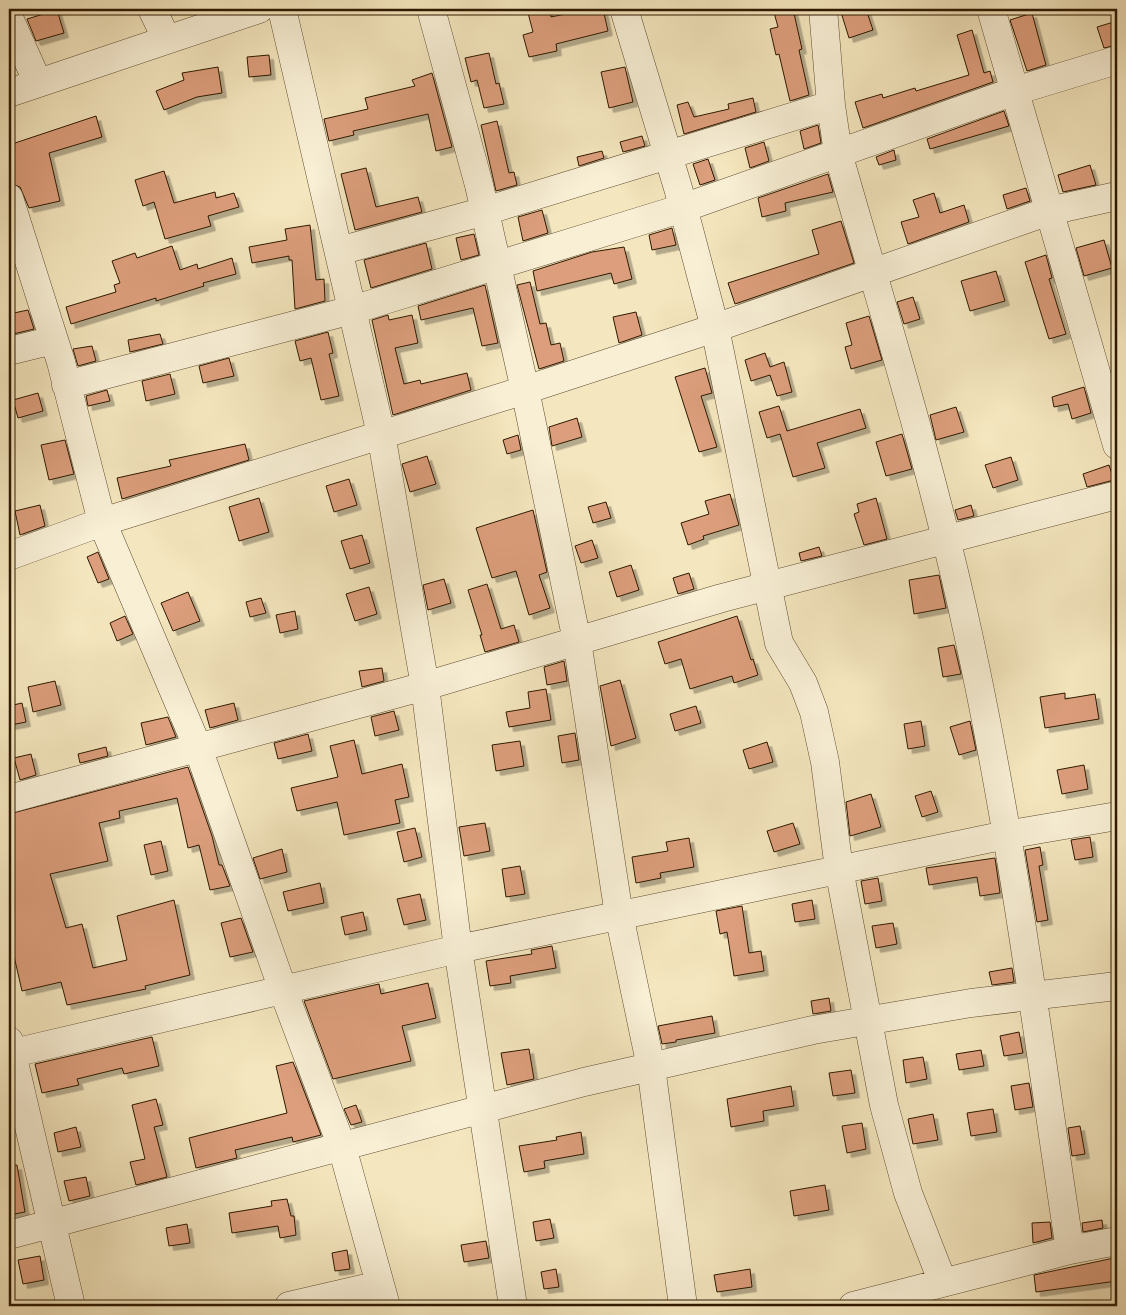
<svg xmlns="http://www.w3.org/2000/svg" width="1126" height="1315" font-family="'Gentium Book Plus',serif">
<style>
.building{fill:#dc9e7b;stroke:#2e1900;filter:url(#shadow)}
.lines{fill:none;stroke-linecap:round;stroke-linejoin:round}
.minor-casing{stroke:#604c30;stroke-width:29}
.minor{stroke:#f8efd5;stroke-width:28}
</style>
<defs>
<filter id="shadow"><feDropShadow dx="4.5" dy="4.5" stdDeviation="0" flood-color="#0004"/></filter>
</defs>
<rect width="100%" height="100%" fill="#f4e6be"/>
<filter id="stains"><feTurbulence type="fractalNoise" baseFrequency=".004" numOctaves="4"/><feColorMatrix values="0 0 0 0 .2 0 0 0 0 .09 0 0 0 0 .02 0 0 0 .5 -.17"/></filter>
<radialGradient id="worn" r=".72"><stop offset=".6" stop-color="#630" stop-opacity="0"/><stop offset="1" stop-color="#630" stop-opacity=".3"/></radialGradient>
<!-- building -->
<path class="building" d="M527 9H549L551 17 589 9H603L608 31 556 44 557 51 529 57 523 35 533 32Z
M773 9H793L802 49 799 50 809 95 790 101 779 54 776 55 770 29 778 27Z
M840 9H866L873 30 849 38Z
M57 10 64 33 36 41 27 19Z
M1032 13 1046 65 1027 71 1010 20Z
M1117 21V45L1104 48 1097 27Z
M972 30 984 73 990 71 993 82 863 128 855 102 882 94 883 98 915 88 916 91 969 75 957 35Z
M489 53 496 84 499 83 504 104 484 108 477 80 471 82 465 58Z
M269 55 271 75 249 77 247 57Z
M218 67 222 93 197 97 164 110 156 91 184 80 182 73Z
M625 67 633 102 609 108 601 72Z
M432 73 452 147 436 151 428 114 353 131 354 135 329 141 324 119 368 109 365 98 415 86 412 80Z
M753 98 756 112 684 134 677 105 688 102 694 117 729 109 728 104Z
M1004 111 1009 126 930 149 927 139Z
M96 116 102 137 49 153 60 201 29 208 20 187 9 183V145Z
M497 121 509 173 514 172 517 185 496 191 481 125Z
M818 125 821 143 804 149 800 131Z
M642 136 645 146 623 152 620 142Z
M764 142 769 161 750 168 745 148Z
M894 150 896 160 879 165 876 157Z
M602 151 604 158 579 166 577 157Z
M708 159 715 180 700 185 693 164Z
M1090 165 1096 185 1063 192 1058 175Z
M366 168 376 207 418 197 422 212 355 230 341 174Z
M164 171 174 203 215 192 216 198 234 193 239 207 208 216 211 226 165 239 154 202 143 206 135 180Z
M828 174 833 192 785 203 786 211 762 217 758 198Z
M1026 188 1030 201 1007 209 1003 195Z
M934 193 940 213 964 205 969 222 908 244 901 222 919 217 913 200Z
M542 210 548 233 523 241 518 217Z
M841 221 854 263 735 304 728 283 819 254 812 230Z
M310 225 316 280 324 279 325 301 295 309 292 260H289V256L252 263 249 247 287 240 285 229Z
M672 228 676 245 652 250 649 235Z
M474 234 479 255 461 260 456 238Z
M1104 240 1112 268 1084 276 1076 248Z
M426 243 432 269 371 288 364 260Z
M172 246 180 270 197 264 198 269 232 258 236 274 203 283 204 286 156 301V298L71 324 66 307 116 292 114 285 120 283 112 261 135 253 137 258Z
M624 247 632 279 614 284 611 273 537 291 533 271 592 252Z
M1046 255 1052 278 1049 279 1066 334 1049 339 1025 262Z
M996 271 1005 301 970 311 961 281Z
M530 282 540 324 546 323 551 345 560 343 564 361 539 369 517 285Z
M485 285 498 343 482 346 473 308 421 320 418 306Z
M913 297 920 319 904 324 897 302Z
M28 310 34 329 9 335V314Z
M636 312 642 335 619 343 613 317Z
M388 315 389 320 412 315 418 343 395 348 404 384 420 380 421 384 467 373 471 390 393 415 372 320Z
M869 316 882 360 851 369 845 347 852 345 846 323Z
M328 332 333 353 329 354 339 396 321 400 311 358 300 361 295 341Z
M160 334 163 344 130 352 128 340Z
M92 346 96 361 78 366 73 349Z
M765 353 770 367 784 362 792 392 777 396 770 375 751 381 745 360Z
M229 358 234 376 203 383 199 366Z
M705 368 712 393 701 396 717 447 699 452 675 377Z
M170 374 175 394 146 401 142 381Z
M1084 387 1091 413 1072 419 1068 404 1054 407 1052 397Z
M107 390 110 401 88 406 86 396Z
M38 393 43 411 18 418 13 400Z
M779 406 787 431 860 409 866 428 817 443 825 468 793 477 780 434 767 438 759 412Z
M956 407 964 432 936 440 930 415Z
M577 418 582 437 552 446 549 427Z
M902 434 912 469 886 476 876 442Z
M518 435 521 450 507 454 503 440Z
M65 440 74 474 49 480 41 445Z
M245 444 249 460 122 499 117 478 171 466 169 460Z
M427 456 436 484 410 492 402 464Z
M1011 457 1018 480 993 488 985 465Z
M1109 465 1114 480 1087 487 1083 474Z
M349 479 357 505 334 512 326 486Z
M730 494 739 525 703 536 704 539 688 545 681 523 709 514 705 501Z
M259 498 269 532 239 541 229 507Z
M876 498 887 539 864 545 854 514 859 512 857 504Z
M606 502 611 518 593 523 588 507Z
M40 505 45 526 20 535 15 511Z
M971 505 974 516 958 520 955 510Z
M533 510 547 572 539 575 550 608 529 615 516 571 492 578 476 528Z
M362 535 370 563 350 569 341 541Z
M592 540 598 558 581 563 575 546Z
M819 547 822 556 801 561 799 553Z
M98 552 109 579 98 583 87 557Z
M631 565 639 590 617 597 609 572Z
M689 573 694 589 678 594 673 578Z
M939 575 946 608 914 614 909 580Z
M444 579 451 603 428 610 423 585Z
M487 584 501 629 514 625 519 642 485 652 480 635H482L468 590Z
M369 587 377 614 355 621 346 594Z
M188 592 200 621 173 631 161 603Z
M261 598 266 613 250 617 246 602Z
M295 611 298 629 280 633 276 615Z
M125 616 133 634 117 641 110 623Z
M737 616 751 660 753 659 758 675 734 683 732 676 690 689 681 659 665 664 658 642Z
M954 645 961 674 943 677 938 648Z
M564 661 567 681 547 685 544 667Z
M382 668 384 681 362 687 359 671Z
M620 680 636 738 611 746 600 686Z
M55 681 61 705 33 712 28 687Z
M546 689 551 720 509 727 506 712 530 708 528 692Z
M1065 693V699L1095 694 1099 719 1045 728 1040 697Z
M22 703 26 722 11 725 9 706Z
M234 703 238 720 210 728 205 710Z
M696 706 701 723 675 731 670 714Z
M394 711 399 730 375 736 371 717Z
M168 717 176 737 146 745 141 723Z
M921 721 925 746 908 749 904 724Z
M970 721 976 750 959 755 950 727Z
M575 733 579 760 562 763 558 736Z
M308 734 312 751 278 759 274 743Z
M354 740 362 774 402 764 409 797 395 800 400 823 344 835 337 802 297 811 291 788 338 777 330 746Z
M520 741 524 766 496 771 492 745Z
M767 742 773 762 749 769 743 750Z
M106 747 108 756 80 763 78 754Z
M31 754 36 775 20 780 14 758Z
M1084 765 1088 789 1062 794 1057 770Z
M188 767 212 836 219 865H222L230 886 210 890 199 845 188 848 177 798 119 811 120 818 99 823 108 861 50 874 66 928 82 924 93 968 127 960 117 916 174 900 190 975 145 986 146 989 67 1005 61 982 22 991 9 934V814Z
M931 791 938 812 922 817 915 796Z
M871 794 881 827 850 836 846 802Z
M485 823 490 851 464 856 459 827Z
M793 823 800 844 774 852 767 831Z
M415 828 422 857 404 862 397 832Z
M1090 837 1093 857 1075 860 1071 840Z
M689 838 694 867 660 873 661 878 636 883 632 857 668 851 666 842Z
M161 841 168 871 151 875 144 845Z
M1040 847 1043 865 1039 866 1048 920 1037 922 1025 850Z
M282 849 287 872 260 879 253 858Z
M995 858 1000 893 980 896 977 877 929 885 926 868Z
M520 866 525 894 506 897 502 869Z
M878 878 882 901 865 904 861 881Z
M320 883 324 903 288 911 283 892Z
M420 894 426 920 404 925 397 899Z
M812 900 815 919 795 922 792 904Z
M742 906 749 953 761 951 764 971 734 976 727 932 720 934 716 911Z
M363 912 367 930 345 935 341 917Z
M241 918 253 952 230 957 221 923Z
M893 923 897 944 876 948 872 926Z
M552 946 556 968 510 976 511 983 490 986 486 961 532 954 531 950Z
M1012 968 1014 982 992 985 989 972Z
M428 983 436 1018 402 1026 411 1061 333 1079 304 1001 379 984 381 994Z
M829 998 831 1011 813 1014 811 1001Z
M712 1016 715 1033 676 1040V1042L662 1044 658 1026Z
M1019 1032 1023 1053 1004 1056 1000 1036Z
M152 1037 159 1066 124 1074 122 1068 77 1079 79 1085 42 1093 35 1064Z
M529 1049 534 1079 507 1085 501 1053Z
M981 1050 984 1066 959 1070 956 1054Z
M923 1057 927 1079 906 1083 903 1060Z
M293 1062 321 1135 293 1142 292 1137 235 1150 237 1158 196 1168 189 1138 287 1113 276 1066Z
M851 1070 855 1093 833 1096 829 1073Z
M1029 1083 1033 1107 1015 1110 1011 1086Z
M791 1086 794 1106 763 1111 764 1121 731 1127 727 1099Z
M156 1099 163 1125 154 1127 167 1177 136 1185 130 1162 145 1159 132 1105Z
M356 1105 362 1122 351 1125 344 1109Z
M993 1109 997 1132 971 1136 967 1113Z
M933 1114 938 1140 913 1144 908 1119Z
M862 1123 866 1149 847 1153 842 1126Z
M1080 1126 1085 1154 1072 1156 1068 1128Z
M76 1127 81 1147 58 1152 54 1133Z
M581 1132 584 1154 544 1161 545 1168 524 1172 519 1146 557 1140 556 1137Z
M17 1165 25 1212 9 1215V1166Z
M86 1177 90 1196 69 1201 64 1181Z
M825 1185 829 1210 794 1216 790 1191Z
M287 1199 291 1216H294L296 1235 280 1238 278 1226 232 1233 229 1213 272 1206 271 1201Z
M550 1219 554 1238 536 1241 533 1222Z
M1102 1220 1103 1228 1083 1232 1082 1223Z
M1050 1222 1052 1238 1033 1243 1032 1223Z
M187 1224 190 1243 169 1246 166 1228Z
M486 1241 489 1258 464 1262 461 1245Z
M347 1250 350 1269 335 1271 332 1253Z
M40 1256 44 1280 23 1284 18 1260Z
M1114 1258 1117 1281 1036 1292 1034 1275Z
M556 1269 559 1287 544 1289 541 1272Z
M750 1269 752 1287 717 1292 714 1275Z"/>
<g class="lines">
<defs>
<path id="minor" d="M152 9 167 40
M282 9 381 434 425 686 458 949 513 1306
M431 9 479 185 525 390 577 641 619 915 651 1067 683 1306
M624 9 678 188 715 328 779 643 803 683 814 712 825 762 839 869 884 1105 908 1193 943 1283
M823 9 831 105 838 153C884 314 934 474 969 638 1013 840 1039 1046 1070 1250
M991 9 1117 445
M9 18 38 83
M9 93 259 9
M9 198 61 362 102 522 198 748 283 990 342 1147 386 1306
M339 251 485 211 831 105
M9 351 54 340
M66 385 352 310 683 208 1015 91 1117 60
M9 556 102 522 525 390 715 328 1049 211 1117 196
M9 799 425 686 722 598 1117 495
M9 1041 71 1306
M9 1054 458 949 1006 835 1117 816
M9 1235 584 1082 813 1030 971 1003 1117 986
M289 1306 380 1285
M853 1306 1070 1250 1117 1241"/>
</defs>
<!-- minor casing -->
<use href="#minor" class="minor-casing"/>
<!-- minor -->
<use href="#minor" class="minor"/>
</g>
<!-- margin -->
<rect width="1126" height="1315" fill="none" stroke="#f4e6be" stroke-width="30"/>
<rect x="10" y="10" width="1106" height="1295" fill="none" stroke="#2e1900" stroke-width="2.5"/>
<rect x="15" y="15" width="1096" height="1285" fill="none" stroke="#2e1900"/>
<rect width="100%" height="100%" filter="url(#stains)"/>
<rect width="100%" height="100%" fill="url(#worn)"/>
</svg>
